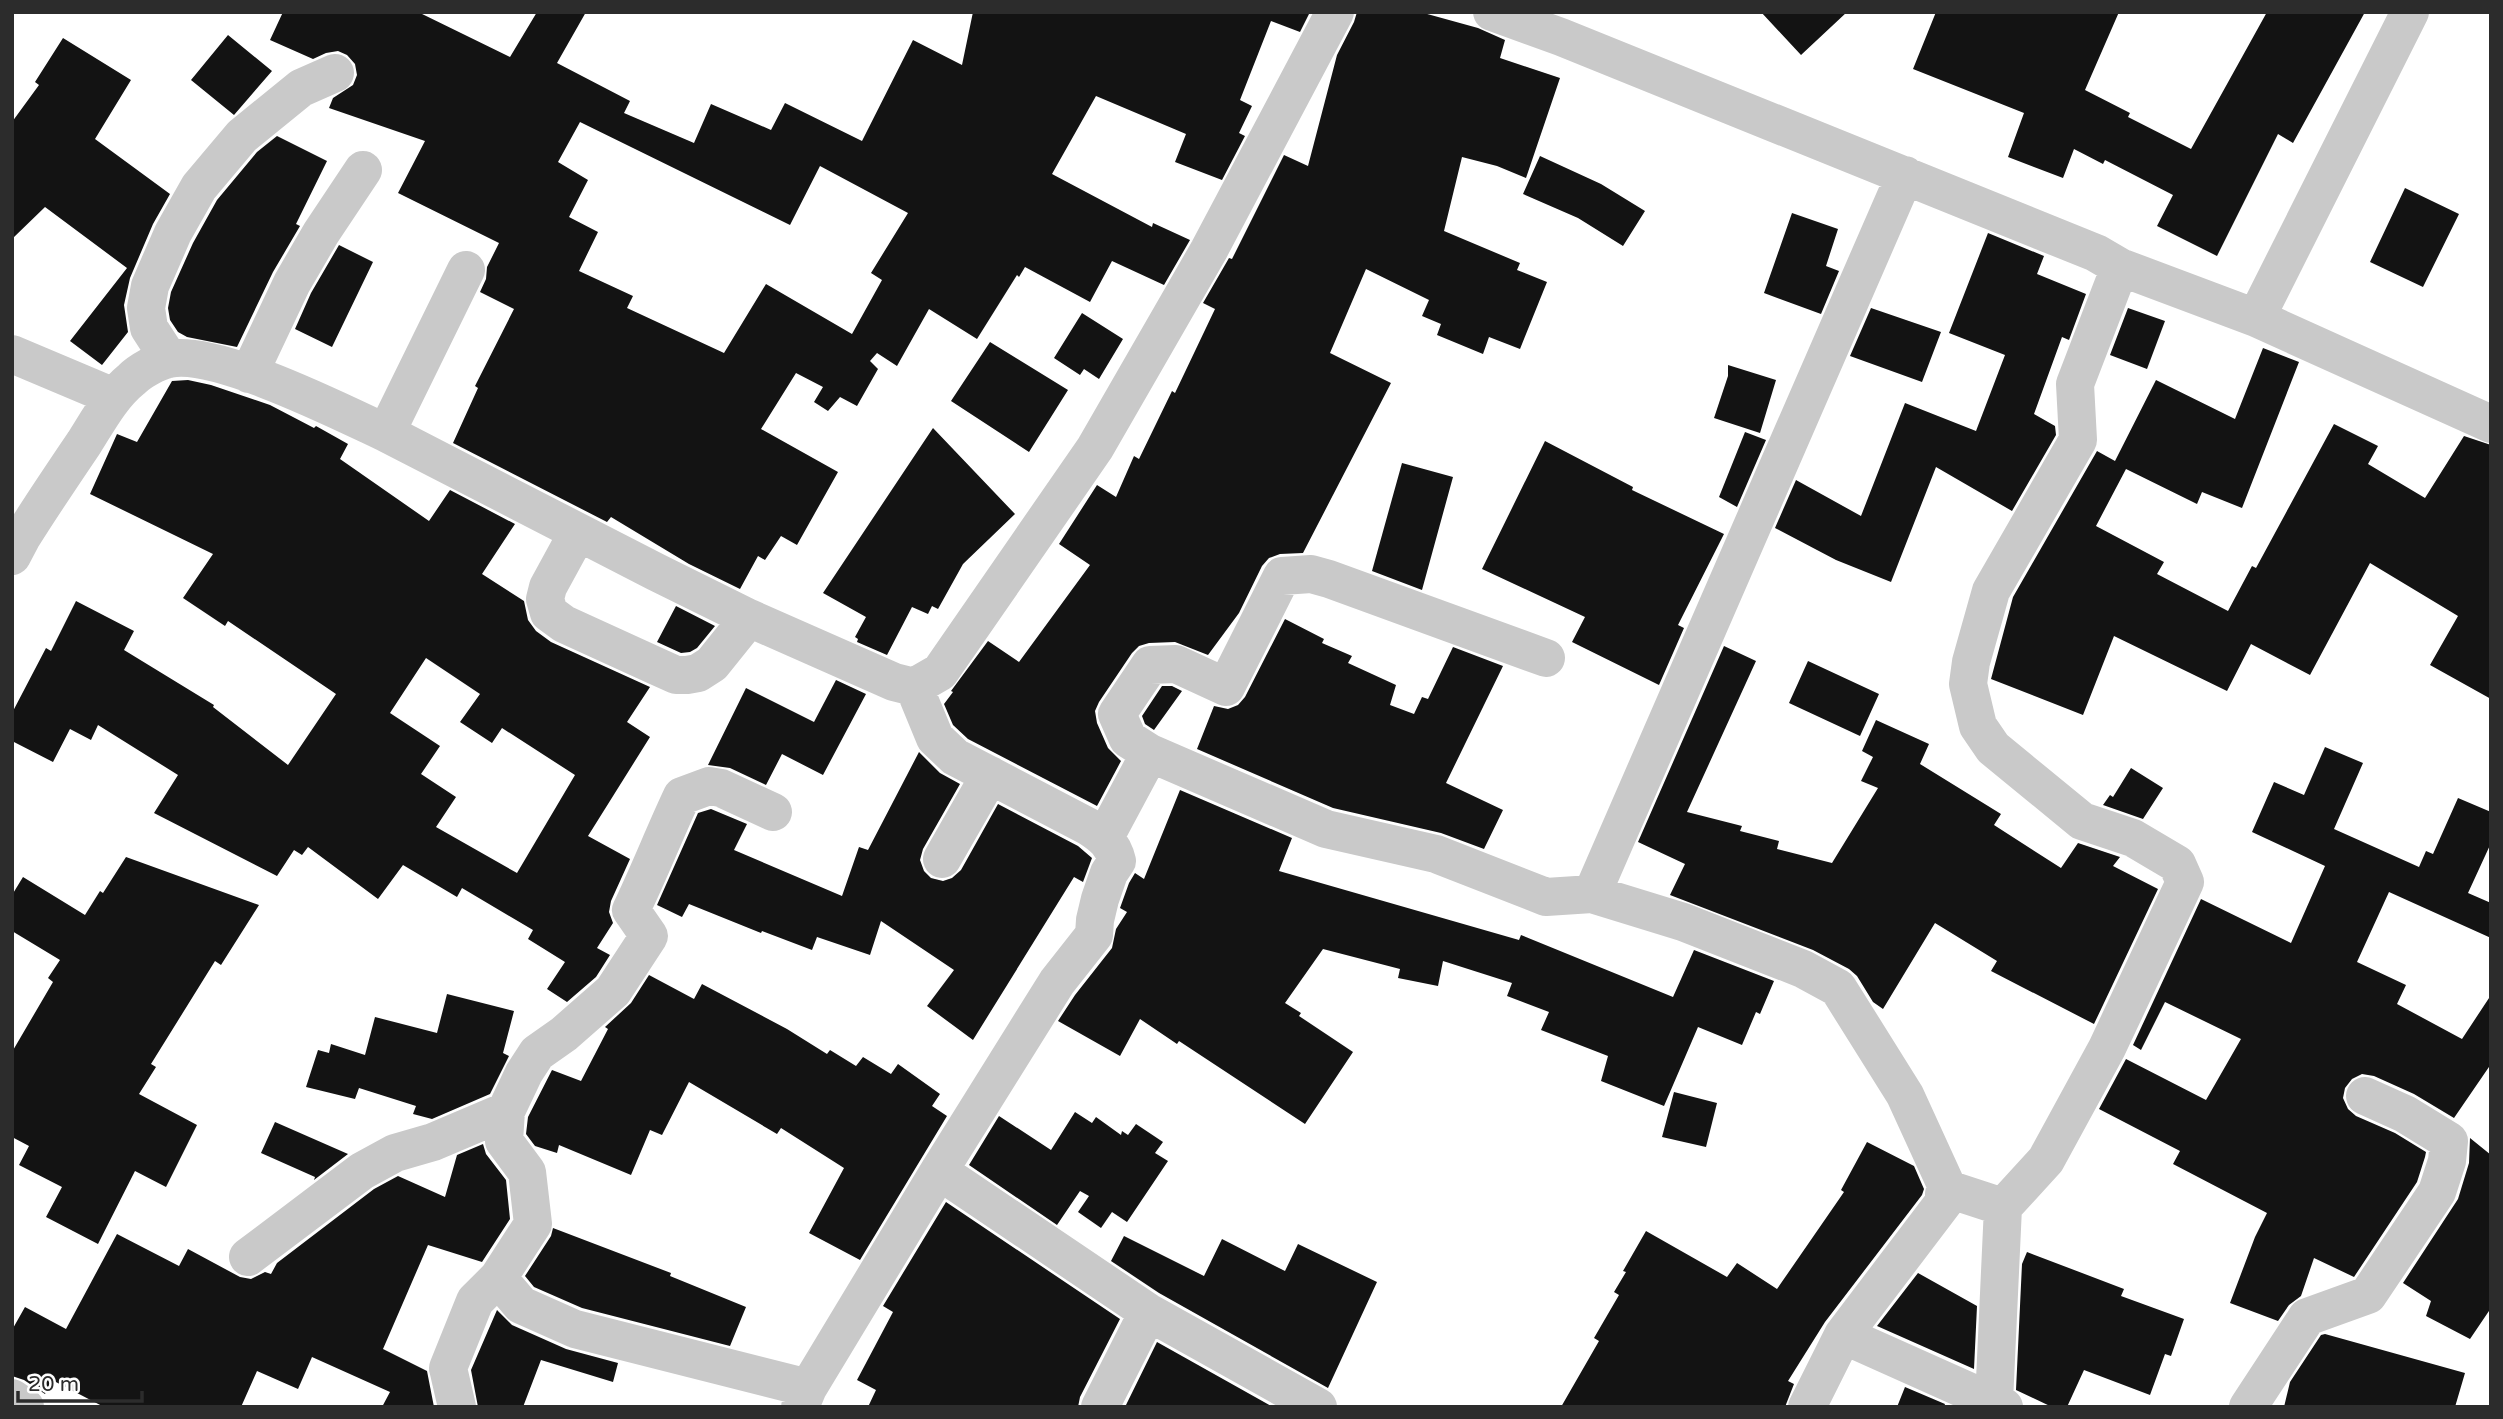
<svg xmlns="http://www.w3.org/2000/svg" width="2503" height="1419" font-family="'Varela Round',sans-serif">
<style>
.building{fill:#131313;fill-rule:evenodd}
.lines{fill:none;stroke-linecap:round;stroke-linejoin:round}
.street{stroke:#c9c9c9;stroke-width:38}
</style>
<rect width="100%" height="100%" fill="#fff"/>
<!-- building -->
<path class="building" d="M283 12H418L510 57 537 12H586L557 63 630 101 624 113 694 143 711 104 771 130 785 103 862 141 913 40 962 65 973 12H1310L1300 32 1271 21 1240 100 1252 106 1239 133 1245 136 1222 180 1175 162 1186 134 1096 96 1052 174 1152 227 1153 223 1190 240 1164 285 1112 261 1090 302 1025 267 1019 277 1017 275 977 339 929 309 897 366 877 353 870 361 878 369 857 406 840 397 828 411 814 402 823 387 796 373 761 429 838 472 797 545 781 536 765 560 758 556 740 589 689 564 611 517 607 522 453 443 478 388 475 386 514 309 480 292 486 279 487 267 499 243 398 193 425 141 329 108 333 98 353 85 357 75 355 64 347 55 338 51 326 53 313 59 270 40ZM580 122 790 225 820 166 908 213 871 273 882 280 852 334 766 284 724 353 627 308 633 296 579 271 598 232 569 217 588 180 558 162Z
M1357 12H1420L1478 28 1505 40 1500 58 1560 78 1526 178 1497 166 1462 157 1444 231 1520 263 1517 270 1547 282 1520 349 1489 337 1483 354 1437 335 1441 324 1422 316 1429 300 1366 269 1330 353 1391 383 1303 553 1280 554 1269 558 1262 566 1239 613 1208 655 1175 642 1149 643 1139 646 1132 653 1099 702 1095 711 1097 723 1108 748 1121 761 1097 806 968 739 953 725 944 704 953 692 951 691 988 641 1019 662 1090 565 1059 544 1097 485 1116 497 1134 456 1139 459 1172 391 1175 393 1215 309 1203 303 1229 258 1232 259 1284 155 1308 166 1337 55 1354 22Z
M1761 12H1847L1801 55Z
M1936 12H2119L2085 90 2130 113 2128 117 2191 149 2267 12H2365L2293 143 2278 134 2217 256 2157 226 2173 195 2105 160 2103 164 2074 149 2063 178 2008 157 2024 113 1913 69Z
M228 35 272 71 234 115 191 80Z
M63 38 131 80 95 139 170 194 153 224 130 278 124 305 128 332 102 365 70 341 127 268 45 207 12 239V122L39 85 35 82Z
M277 136 327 161 296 224 300 226 273 272 237 347 187 337 178 332 170 320 168 308 171 292 193 243 217 200 257 152Z
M1540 156 1601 184 1645 211 1623 246 1578 218 1523 194Z
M2405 188 2459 214 2423 287 2370 262Z
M1792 213 1838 229 1826 266 1839 271 1821 314 1764 293Z
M1988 233 2044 256 2037 274 2086 294 2069 340 2062 337 2034 414 2055 426 2056 435 2012 511 1936 467 1891 582 1836 560 1775 528 1796 480 1861 516 1905 403 1976 431 2005 355 1949 333Z
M339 245 373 262 332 347 295 329 311 293Z
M1871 308 1941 332 1922 382 1850 356Z
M2128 308 2165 321 2147 369 2110 355Z
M1082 313 1123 339 1099 379 1084 369 1080 375 1054 358Z
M990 342 1068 390 1029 452 951 401Z
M2263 348 2299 362 2242 508 2202 492 2197 504 2126 469 2096 526 2164 562 2157 574 2228 611 2252 566 2256 568 2334 424 2378 446 2368 464 2425 498 2464 436 2491 445V699L2430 665 2458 616 2370 563 2310 675 2251 644 2227 691 2114 636 2083 715 1991 679 2013 597 2097 451 2115 461 2156 380 2235 419Z
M1728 365 1776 380 1760 433 1714 418 1728 376Z
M188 380 211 385 270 405 314 428 316 426 348 444 340 459 429 521 450 490 515 524 482 574 524 601 528 620 536 631 551 642 650 687 627 722 650 737 588 836 630 859 611 901 609 912 613 923 597 948 610 955 596 977 567 1002 547 989 565 962 528 939 533 930 462 888 457 897 403 865 378 899 308 847 302 855 294 850 277 876 154 813 178 775 98 725 91 740 70 729 53 762 12 741V713L46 648 51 651 76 601 134 631 124 650 214 705 213 707 288 765 336 694 228 621 225 626 183 598 213 554 90 494 117 434 137 442 172 381ZM426 658 480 694 460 722 492 743 502 728 575 775 517 873 436 827 456 797 421 774 440 746 390 713Z
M933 428 1015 514 963 564 938 609 932 606 928 614 912 607 887 655 857 642 858 639 855 637 866 617 823 593Z
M1745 432 1766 440 1737 507 1719 497Z
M1545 441 1633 487 1632 490 1724 534 1678 625 1684 628 1659 685 1572 642 1585 617 1482 569Z
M1402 463 1453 477 1422 590 1372 571Z
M676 606 715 626 697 648 690 652 681 653 657 642Z
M1285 619 1324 639 1322 643 1352 656 1348 663 1396 685 1390 705 1414 714 1422 697 1428 699 1453 647 1503 666 1446 783 1503 810 1484 849 1441 833 1333 808 1197 749 1214 706 1228 709 1238 705 1245 697Z
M1724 646 1756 661 1687 812 1742 826 1740 831 1779 841 1777 849 1832 863 1878 788 1861 781 1873 757 1862 751 1876 720 1929 744 1920 764 2001 814 1994 825 2061 868 2078 843 2120 857 2113 866 2158 889 2094 1024 1991 971 1997 961 1935 923 1883 1009 1873 1002 1857 976 1849 969 1813 950 1670 895 1685 864 1638 842Z
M1808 661 1879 694 1860 736 1789 703Z
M836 680 866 694 823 775 782 754 766 785 730 768 708 765 746 688 814 722Z
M1162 686H1172L1182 691 1154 730 1145 724 1142 716Z
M2325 747 2363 763 2334 829 2419 867 2426 851 2433 854 2458 798 2491 812V843L2468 893 2491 903V938L2389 892 2357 962 2406 985 2397 1004 2462 1039 2491 995V1064L2454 1118 2414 1094 2374 1076 2362 1074 2352 1079 2345 1088 2343 1098 2348 1109 2356 1116 2395 1133 2426 1152 2425 1157 2417 1182 2354 1277 2314 1258 2301 1296 2289 1305 2278 1321 2230 1303 2255 1237 2267 1213 2173 1164 2180 1151 2099 1109 2126 1059 2206 1100 2241 1039 2165 1002 2141 1050 2133 1045 2201 899 2291 943 2325 866 2252 832 2274 782 2304 795Z
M919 752 940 773 960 784 923 849 920 860 924 871 931 878 943 881 952 878 961 870 998 804 1078 846 1092 858 1083 882 1074 877 973 1040 927 1006 954 970 881 921 870 955 817 937 812 950 762 931 761 933 689 904 682 917 657 905 698 813 711 809 747 824 734 850 842 896 859 847 868 850Z
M2131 768 2163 788 2143 819 2103 805 2110 795 2113 797Z
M1180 790 1292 838 1279 871 1519 940 1521 935 1673 997 1694 950 1774 981 1760 1014 1756 1012 1742 1045 1698 1027 1664 1106 1601 1081 1608 1056 1541 1030 1549 1012 1507 996 1512 983 1443 961 1438 986 1398 978 1400 969 1323 949 1285 1003 1301 1013 1299 1016 1353 1052 1305 1124 1179 1041 1177 1044 1140 1019 1120 1056 1058 1021 1075 995 1112 948 1116 929 1127 912 1120 908 1129 883 1135 873 1144 879Z
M126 857 259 905 221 965 215 961 151 1064 156 1067 139 1094 197 1125 166 1187 135 1171 98 1244 46 1217 62 1187 19 1165 29 1146 12 1137V1052L53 982 48 978 60 960 12 931V895L23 877 85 915 100 891 103 893Z
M649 975 694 999 702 984 787 1029 827 1054 830 1050 856 1066 863 1057 891 1074 898 1064 940 1094 932 1106 947 1116 860 1260 809 1233 844 1168 781 1128 777 1134 689 1082 662 1135 650 1130 631 1175 559 1145 557 1153 535 1146 526 1134 528 1117 552 1070 581 1081 608 1029 605 1027 631 1003Z
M447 994 514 1011 503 1053 509 1056 490 1094 432 1119 413 1114 416 1106 359 1088 355 1099 306 1087 318 1050 329 1053 331 1044 365 1055 375 1017 437 1033Z
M1674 1092 1717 1103 1706 1147 1662 1137Z
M1075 1112 1092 1123 1096 1117 1121 1135 1122 1131 1128 1135 1136 1124 1163 1142 1155 1153 1168 1161 1127 1222 1112 1212 1101 1228 1078 1212 1089 1196 1080 1191 1057 1225 969 1165 999 1116 1051 1150Z
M275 1122 348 1154 314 1180 315 1177 261 1153Z
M2470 1138 2491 1155V1308L2470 1339 2426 1316 2431 1301 2403 1283 2458 1199 2469 1163Z
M1867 1142 1914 1166 1924 1189 1922 1195 1825 1322 1788 1381 1794 1384 1785 1407H1561L1599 1341 1594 1338 1619 1295 1614 1292 1626 1272 1623 1271 1646 1231 1727 1277 1737 1263 1777 1289 1844 1192 1841 1190Z
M483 1144 486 1154 506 1180 510 1219 482 1262 428 1245 383 1349 427 1371 434 1407H382L390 1392 312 1357 298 1389 257 1371 241 1407H104L52 1380 45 1394 24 1380 12 1376V1330L25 1307 66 1329 117 1234 179 1266 188 1249 240 1277 251 1279 265 1272 271 1274 277 1263 374 1189 398 1176 445 1197 457 1155Z
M946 1202 1120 1319 1080 1397 1078 1407H868L876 1390 857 1380 893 1312 883 1306Z
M553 1228 671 1273 670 1276 746 1307 730 1346 582 1308 534 1287 525 1276 551 1236Z
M1124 1236 1204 1276 1222 1239 1285 1271 1298 1244 1377 1282 1328 1388 1159 1293 1111 1261Z
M2027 1252 2124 1289 2121 1296 2184 1319 2171 1356 2165 1354 2150 1395 2084 1370 2067 1407H2052L2016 1390 2022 1264Z
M1918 1273 1977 1306 1974 1369 1877 1326Z
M497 1310 512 1325 566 1349 618 1363 613 1382 541 1360 523 1407H478L471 1370Z
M2325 1334 2465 1373 2455 1407H2284L2290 1382 2321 1335Z
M1157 1342 1273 1407H1125Z
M1905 1387 1945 1404 1944 1407H1897Z"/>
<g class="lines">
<!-- street -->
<path class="street" d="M1492 12 1561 37 2096 253 2120 267 2256 318 2491 424
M2256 318 2410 12
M12 354 114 397
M169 359 149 328 146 308 150 286 173 233 199 187 242 136 301 88 335 73
M249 374 292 283 321 233 363 170
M386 433 466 270
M578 532 548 587 545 599 549 613 564 624 656 666 676 675H687L698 673 712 664 749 618
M12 556 22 537C42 505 63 474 84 443 98 421 111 396 132 379 140 371 158 361 169 359 216 349 341 412 386 433L656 572 749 618 894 682 914 687 940 672 1095 448 1209 250 1335 12
M1150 753 1326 829 1436 854 1546 897 1592 894 1683 922 1803 969 1838 988 1905 1095 1948 1189 1944 1194V1202L1843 1335 1807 1407
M773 812 721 788 709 786 682 796C664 834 649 873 631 910L649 936 613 991 564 1034 537 1053 524 1073 506 1111 504 1141 527 1172 533 1224 498 1278 521 1305 575 1329 808 1388
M1105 837 1150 753 1128 739 1117 714 1150 665 1176 664 1226 687 1282 576 1311 574 1329 579 1546 658
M942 859 990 775
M1592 894 1905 175
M939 1171 1148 1312 1318 1407
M1948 1189 2003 1207 2046 1160 2107 1048 2185 882 2177 864 2133 838 2082 821 1993 748 1978 726 1968 684 1971 662 1991 591 2078 440 2075 384 2120 267
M248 1257 362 1171 395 1153 433 1142 506 1111
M1843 1335 2004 1407
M12 1398 25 1407
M1994 1402 2003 1207
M457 1407 448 1368 475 1301 498 1278
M800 1407 808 1388 939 1171 1057 982 1094 935 1095 920 1100 899 1109 873 1117 861C1113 844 1103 836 1089 827L955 757 935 738 914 687
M1100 1407 1148 1312
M2248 1407 2307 1317 2368 1295 2437 1192 2447 1161 2449 1141 2405 1114 2365 1096"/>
</g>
<!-- border -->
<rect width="2503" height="1419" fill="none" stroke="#2c2c2c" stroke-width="28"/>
<!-- scale -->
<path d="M18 1391v10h124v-10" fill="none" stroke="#2c2c2c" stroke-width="3.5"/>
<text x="28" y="1391" font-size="21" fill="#2c2c2c" stroke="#ffffff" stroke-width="5" paint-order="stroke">20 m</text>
</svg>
